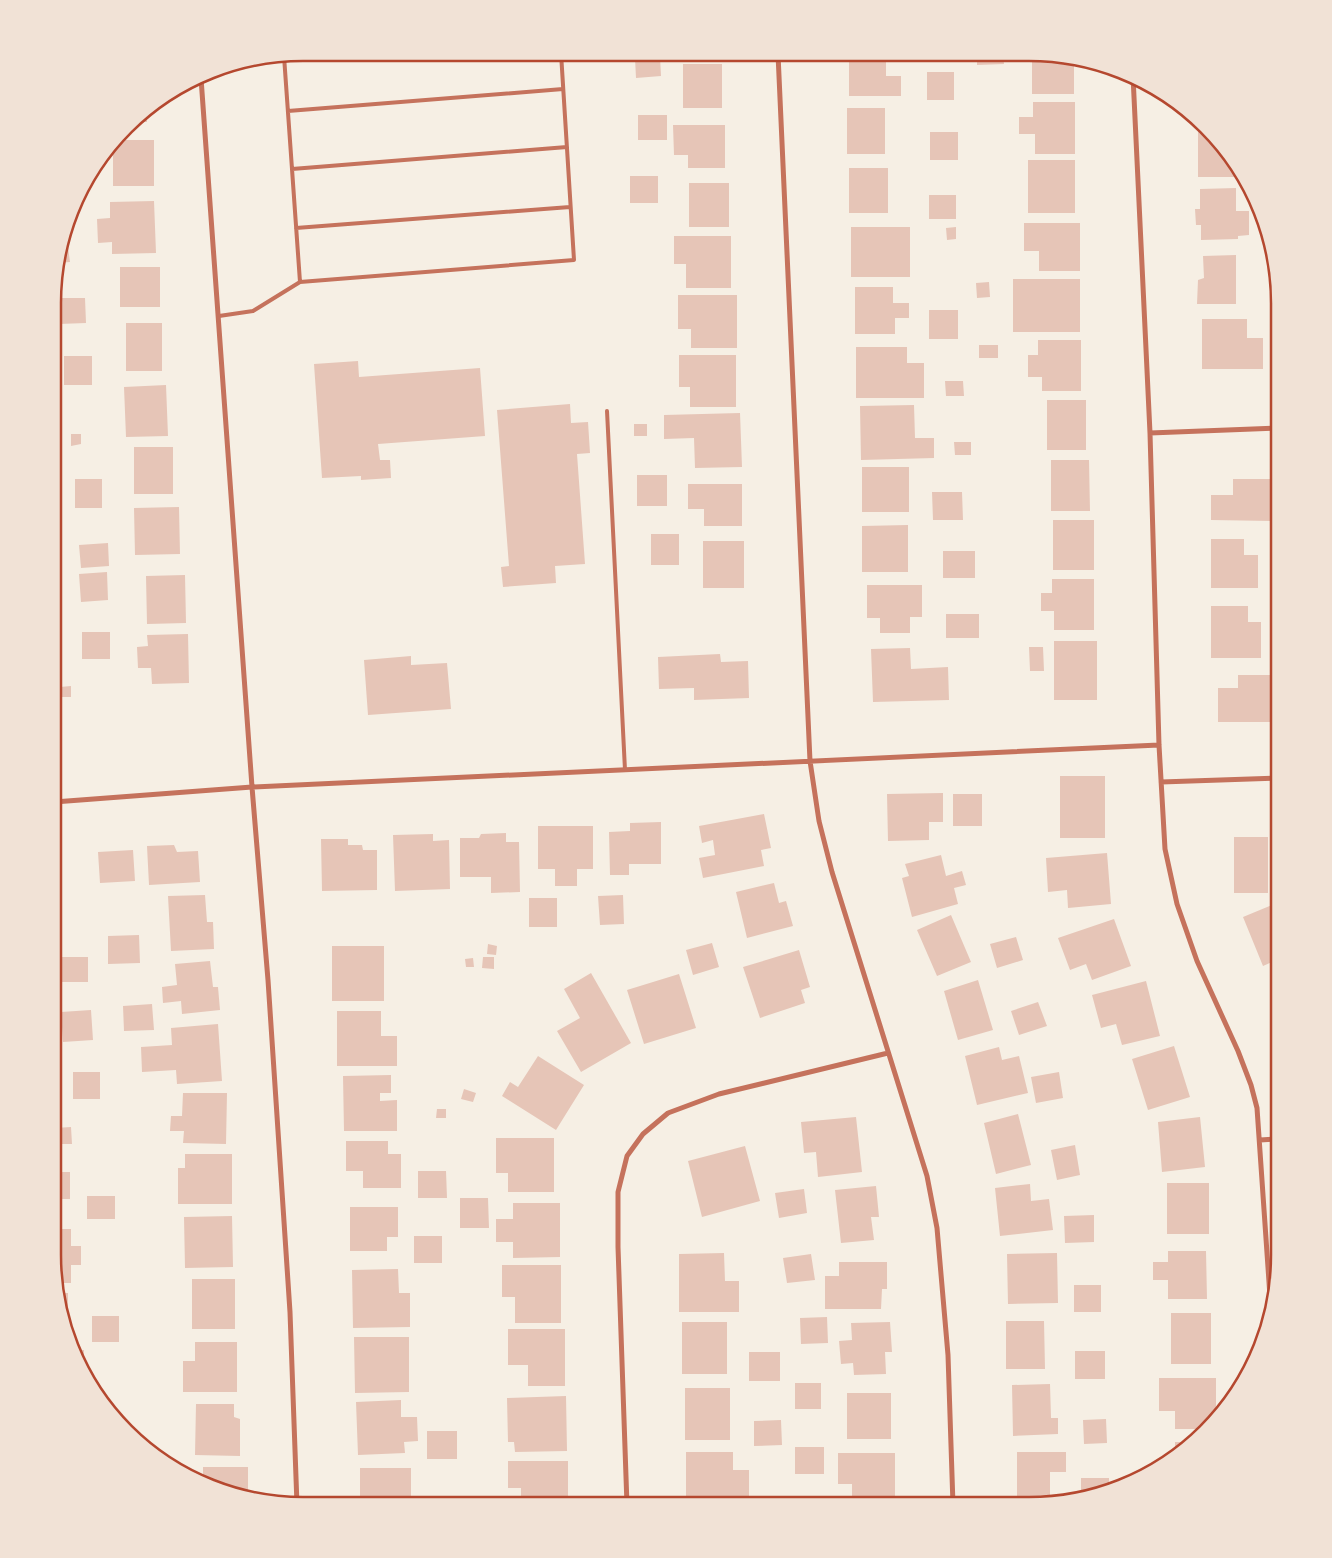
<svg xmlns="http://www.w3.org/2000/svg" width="1332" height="1558" font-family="Cabin,sans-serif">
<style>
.building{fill:#e6c5b7}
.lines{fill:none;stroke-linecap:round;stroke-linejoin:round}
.service{stroke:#c5725c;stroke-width:4}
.minor{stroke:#c5725c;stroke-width:5}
.rim{fill:none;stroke:#b5482f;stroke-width:2.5}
</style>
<rect width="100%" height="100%" fill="#f6efe4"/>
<!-- building -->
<path class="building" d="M849 54H886V76H901V96H849Z
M977 54 1003 55 1004 64 977 65Z
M1032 55H1062L1074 58V94H1032Z
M660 57 661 76 636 78 635 58Z
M683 64H722V108H683Z
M927 72H954V100H927Z
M1033 102H1075V154H1035V134H1019V117H1033Z
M847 108H885V154H847Z
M147 109V122H132L138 115Z
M638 115H667V140H638Z
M673 125H725V168H688V155H674Z
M1198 125 1206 126 1241 171V177H1198Z
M930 132H958V160H930Z
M117 140H154V186H113V145Z
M1028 160H1075V213H1028Z
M849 168H888V213H849Z
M630 176H658V203H630Z
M689 183H729V227H689Z
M1236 188V211H1249V235L1238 236V239L1201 240V225H1196L1195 209H1200V189Z
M929 195H956V219H929Z
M154 201 156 253 112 254V242L98 243 97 219 110 218V202Z
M1024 223H1080V271H1039V251H1024Z
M851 227H910V277H851Z
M956 227V239L947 240 946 228Z
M674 236H731V288H686V264H674Z
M68 247 70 262 57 263 62 248Z
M1236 255V304H1197L1198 280 1204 278 1203 256Z
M120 267H160V307H120Z
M1013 279H1080V332H1013Z
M989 282 990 297 977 298 976 283Z
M1274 285H1277L1279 314H1275Z
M855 287H893V303H909V318H895V334H855Z
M678 295H737V348H691V329H678Z
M59 298H85L86 323 59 324Z
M929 310H958V339H929Z
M1202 319H1247V338H1263V369H1202Z
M126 323H162V371H126Z
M1038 340H1081V391H1042V377H1028V355H1038Z
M979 345H998V358H979Z
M856 347H907V363H924V398H856Z
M679 355H736V407H690V387H679Z
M64 356H92V385H64Z
M358 361 359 377 480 368 485 436 378 444 380 460H390L391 478 361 480V476L322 478 314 364Z
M945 381H963L964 396H946Z
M166 385 168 436 126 437 124 387Z
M1047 400H1086V450H1047Z
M570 404 571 423 588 422 590 453 577 454 585 564 555 566 556 583 503 587 501 567 509 566 497 410Z
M914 405 915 438H934V458L861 460 860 406Z
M740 413 742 467 695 468 694 438 664 439V415Z
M634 424H647V436H634Z
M71 434H81V444L71 446Z
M954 442H971V455H955Z
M134 447H173V494H134Z
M1051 460H1089L1090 511H1051Z
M862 467H909V512H862Z
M637 475H667V506H637Z
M56 478 59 501H54V479Z
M75 479H102V508H75Z
M1233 479H1279V521L1211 520V495H1233Z
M688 484H742V526H704V509H688Z
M932 492H962L963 520H933Z
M179 507 180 554 135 555 134 508Z
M1053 520H1094V570H1053Z
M908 525V572H862V526Z
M651 534H679V565H651Z
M54 535H56L59 559 54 560Z
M1211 539H1244V555H1258V588H1211Z
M703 541H744V588H703Z
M108 543 109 566 81 568 79 545Z
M943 551H975V578H943Z
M107 572 108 600 81 602 79 574Z
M185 575 186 623 147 624 146 576Z
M1052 579H1094V630H1054V611H1041V593H1052Z
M867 585H922V617H910V633H880V618H867Z
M1211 606H1248V622H1261V658H1211Z
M946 614H979V638H946Z
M82 632H110V659H82Z
M188 634 189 683 152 684 151 668H138L137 647 148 646 147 635Z
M1054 641H1097V700H1054Z
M1029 647H1043L1044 671H1030Z
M910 648 911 669 948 667 949 700 873 702 871 649Z
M720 654 721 662 748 661 749 698 694 700V688L659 689 658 657Z
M411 656V665L447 663 451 709 368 715 364 660Z
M1238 675H1271V685H1279V722H1218V688H1238Z
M71 686V697H60V687Z
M54 706H58L60 754H54Z
M1060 776H1105V838H1060Z
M943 793V822H929V840L888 841 887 794Z
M953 794H982V826H953Z
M764 814 771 848 761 850 764 866 703 878 699 858 715 855 713 840 702 843 699 826Z
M661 822V864H629V875H610L609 832 630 831V823Z
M538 826H593V869H577V886H555V869H538Z
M506 833V842H519L520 892 491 893V877H460V838H479L481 834Z
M433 834V841L449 840 450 889 395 891 393 835Z
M1234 837H1268V893H1234Z
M321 839H348V845H362L363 850H377V890L322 891Z
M174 845 177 852 198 851 200 882 149 885 147 846Z
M133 850 135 881 100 883 98 852Z
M1107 853 1111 904 1068 908 1067 890 1048 892 1046 858Z
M941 855 946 876 962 871 966 885 954 888 958 904 912 917 902 878 909 876 905 864Z
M774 883 779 903 786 901 793 926 747 938 736 892Z
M205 895 207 922H213L214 949 171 951 168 896Z
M623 895 624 924 600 925 598 896Z
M529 898H557V927H529Z
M1279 902V959L1263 966 1243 917Z
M951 915 971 962 937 976 917 930Z
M1114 919 1131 966 1092 980 1086 964 1070 970 1058 938Z
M139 935 140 963 108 964V936Z
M1016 937 1023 960 997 968 990 944Z
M712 943 719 967 693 975 686 950Z
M488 944 497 946 496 955 487 954Z
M332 946H384V1001H332Z
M799 950 810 987 801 990 805 1003 760 1018 743 967Z
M60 957H88V982H60Z
M483 957H494V969L482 968Z
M473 958 474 967H466L465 959Z
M210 961 213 987H218L220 1010 182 1014 181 1001 163 1003 162 987 177 985 175 964Z
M591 973 631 1043 581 1072 557 1031 580 1018 564 989Z
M679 974 696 1028 644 1044 627 990Z
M978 980 993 1030 958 1040 944 991Z
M1146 981 1160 1036 1122 1045 1116 1024 1101 1028 1092 995Z
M1038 1002 1047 1026 1019 1035 1011 1011Z
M152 1004 154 1030 124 1031 123 1006Z
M91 1010 93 1040 63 1042 61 1012Z
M337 1011H381V1036H397V1066H337Z
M218 1024 222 1081 177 1084 176 1070 142 1072 141 1047 172 1045 171 1028Z
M1174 1046 1190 1097 1148 1110 1132 1059Z
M999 1047 1002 1060 1019 1056 1028 1093 977 1105 965 1056Z
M538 1056 584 1085 556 1130 502 1096 510 1082 518 1087Z
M73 1072H100V1099H73Z
M1059 1072 1063 1098 1036 1103 1031 1077Z
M391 1075V1093H380V1101L397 1100V1131H344L343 1076Z
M464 1089 476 1093 473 1102 461 1099Z
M183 1093H227L226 1144 183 1143 184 1131H170L171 1116H182Z
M437 1109H446V1118H436Z
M1018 1114 1031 1165 996 1174 984 1123Z
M856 1117 862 1172 818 1177 816 1152 804 1153 801 1122Z
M1200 1117 1205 1167 1162 1172 1158 1122Z
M53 1118H54L55 1128 71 1127 72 1144H58L59 1161H53Z
M496 1138H554V1192H508V1173H496Z
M346 1141H388V1154H401V1188H363V1171H346Z
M1075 1145 1080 1175 1057 1180 1051 1150Z
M745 1146 760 1201 702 1217 688 1161Z
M185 1154H232V1204H178V1168H185Z
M418 1171H446L447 1198H418Z
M53 1172H70V1199H59V1215H53Z
M1167 1183H1209V1234H1167Z
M1030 1184 1031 1201 1049 1199 1053 1230 1000 1236 995 1188Z
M876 1186 879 1217H871L874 1240 841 1243 835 1190Z
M804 1189 807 1213 779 1218 775 1193Z
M87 1196H115V1219H87Z
M460 1198H488L489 1228H460Z
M513 1203H560V1257L513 1258V1242H496V1219H513Z
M350 1207H398V1237H387V1251H350Z
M1094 1215V1242L1065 1243 1064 1216Z
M232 1216 233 1267 185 1268 184 1217Z
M53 1229H71V1246H81V1265H71V1283H56L53 1255Z
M414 1236H442V1263H414Z
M1168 1251H1206L1207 1299H1168V1280H1153V1262H1168Z
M724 1253 725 1281H739V1312H679V1254Z
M1057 1253 1058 1303 1008 1304 1007 1254Z
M811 1254 815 1280 787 1283 783 1258Z
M839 1262H887V1289H882L881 1309H825V1276H839Z
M502 1265H561V1323H515V1297H502Z
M398 1269 399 1293H410V1327L353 1328 352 1270Z
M192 1279H235V1329H192Z
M1074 1285H1101V1312H1074Z
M57 1293H68V1336L61 1320Z
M1171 1313H1211V1364H1171Z
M92 1316H119V1342H92Z
M827 1317 828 1343 801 1344 800 1318Z
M1006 1321H1044L1045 1369H1006Z
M682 1322H727V1374H682Z
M890 1322 892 1352H885L886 1374 854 1375 853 1363 841 1364 839 1341 852 1340 851 1323Z
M508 1329H565V1386H528V1365H508Z
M354 1337H409V1392L355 1393Z
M195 1342H237V1392H183V1361H195Z
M74 1350H84V1375Z
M1075 1351H1105V1379H1075Z
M749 1352H780V1381H749Z
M1159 1378H1216V1420L1209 1429H1175V1411H1159Z
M795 1383H821V1409H795Z
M1050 1384 1051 1418H1058V1434L1013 1436 1012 1385Z
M685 1388H730V1440H685Z
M847 1393H891V1439H847Z
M566 1396 567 1451 515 1452 514 1442H508L507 1398Z
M401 1400V1417H417L418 1441 404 1442 405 1453 358 1455 356 1402Z
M196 1404H234V1417L240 1419V1456L195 1455Z
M1106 1419 1107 1443 1084 1444 1083 1420Z
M781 1420 782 1445 754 1446V1421Z
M427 1431H457V1459H427Z
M1175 1442H1193L1175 1456Z
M795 1447H824V1474H795Z
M686 1452H733V1470H749V1505H686Z
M1017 1452H1066V1472H1050V1503H1017Z
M838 1453H895V1503H852V1484H838Z
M508 1461H568V1505H521V1488H508Z
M203 1467H248V1497L223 1492 203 1483Z
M360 1468H411V1505H360Z
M1081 1478H1109V1490L1094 1497 1081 1499Z"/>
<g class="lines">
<!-- service -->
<path class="service" d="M288 111 563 89
M292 169 567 147
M296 228 570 207
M300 282 574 260 561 53
M219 316 253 311 300 282 284 56
M607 411 625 770"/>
<!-- minor -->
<path class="minor" d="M778 54 810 761 819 821 832 872 927 1176 937 1228 948 1355 953 1505
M1133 76 1150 433 1159 745 1165 849 1177 904 1197 961 1238 1051 1251 1085 1257 1108 1271 1311
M201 78 252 787 268 980 290 1312 297 1505
M1150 433 1279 428
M1161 782 1279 778
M54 802 252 787 1159 745
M1260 1140 1279 1139
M627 1505 618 1247V1192L627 1156 643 1134 668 1113 719 1094 888 1053"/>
</g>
<!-- crop -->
<path d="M0 0H1332V1558H0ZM303 61H1029A242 242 0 0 1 1271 303V1255A242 242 0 0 1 1029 1497H303A242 242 0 0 1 61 1255V303A242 242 0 0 1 303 61Z" fill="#f1e2d6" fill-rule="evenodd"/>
<path class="rim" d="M303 61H1029A242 242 0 0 1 1271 303V1255A242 242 0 0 1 1029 1497H303A242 242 0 0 1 61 1255V303A242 242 0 0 1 303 61Z"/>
</svg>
